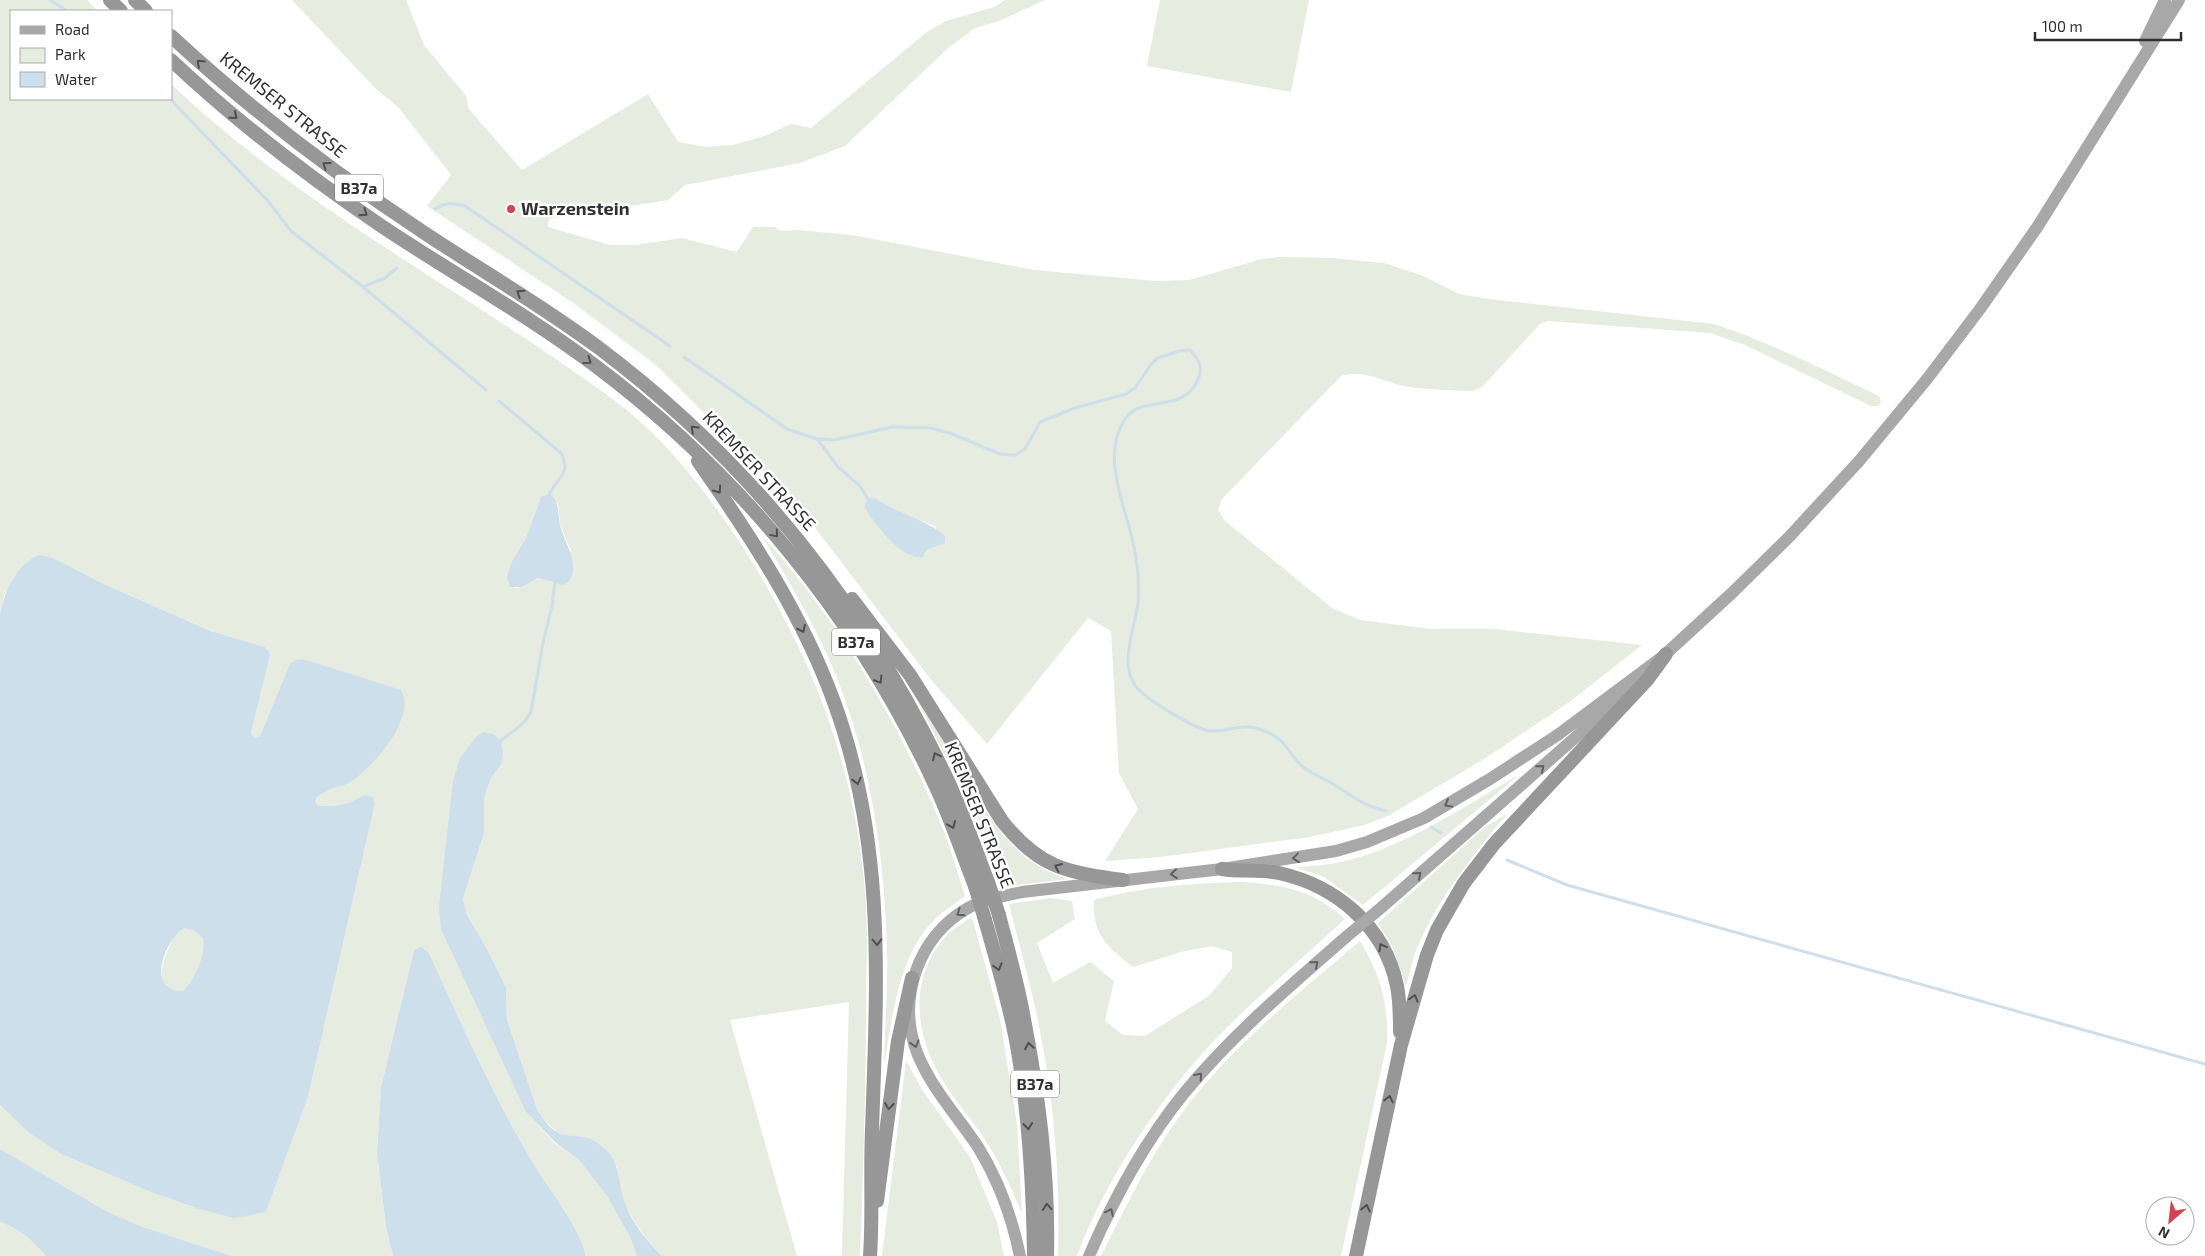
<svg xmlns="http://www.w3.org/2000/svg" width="2205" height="1256" font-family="'Exo 2',sans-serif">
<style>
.green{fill:#e6ecdf;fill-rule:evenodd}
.water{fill:#cddfea;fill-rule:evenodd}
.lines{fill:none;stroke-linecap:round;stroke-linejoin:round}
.stream{stroke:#cddfea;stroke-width:3}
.primary{stroke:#a8a8a8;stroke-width:12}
.highway{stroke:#979797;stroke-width:14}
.primary-bridge{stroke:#a8a8a8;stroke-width:12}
.highway-bridge{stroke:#979797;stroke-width:14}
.oneway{stroke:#4f4f4f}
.oneway2{stroke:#606060}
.poi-dot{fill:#d8414f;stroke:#fff;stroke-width:2}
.labels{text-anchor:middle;stroke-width:5;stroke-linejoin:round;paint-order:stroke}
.shield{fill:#fff;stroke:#6e6e6e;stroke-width:1}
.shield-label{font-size:16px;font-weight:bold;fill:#303030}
.street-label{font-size:18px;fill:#303030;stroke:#fff}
.poi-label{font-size:18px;font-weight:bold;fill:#303030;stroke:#fff;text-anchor:start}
</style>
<rect width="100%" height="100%" fill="#fff"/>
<!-- green -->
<path class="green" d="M0 0H87L98 11H11V99H171V84C301 208 467 292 611 398 666 438 711 497 747 554 794 628 829 705 849 790 858 828 864 869 866 908 868 940 866 972 866 1004 866 1088 863 1172 860 1256H842L849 1002 730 1020 797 1256H662C639 1232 617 1201 617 1167L583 1137 567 1136 557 1132 546 1122 537 1109 507 1020 506 987 487 949 467 915 463 899 484 833V798L491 778 501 765 500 741 439 907 526 1112 555 1143 579 1160 607 1196 631 1239 637 1256H585C588 1242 549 1188 540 1174 496 1104 463 1027 429 953L414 950 381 1087 377 1153 386 1227 393 1256H232L143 1227 106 1211 0 1149V1105L29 1133 61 1154 151 1192 196 1208 266 1212 308 1097 375 803 364 795C347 805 339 806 319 806L315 802 317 797 331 788 348 784 401 722 403 709V693L303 659 296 660 290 665 260 736 255 738 251 733 270 656 269 651 265 647 212 631 106 585 51 557 15 575 4 596 0 614ZM541 497 558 503 560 524 571 551 555 583 538 578 522 587 515 588 508 583 512 561 526 538Z
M292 0H406L424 45 467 97 468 108 522 170 648 94 678 142 706 147 733 145 764 136 791 124 811 128 928 31 946 21 994 7 1005 0H1045L999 21 975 28 948 48 845 146 800 163 685 185 668 200 549 219 548 227 610 245H636L682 238 737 252 753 227H775L780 231 800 230 858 236 1034 270 1157 281 1189 280 1262 259 1279 257 1332 258 1384 263 1423 276 1459 294 1489 299 1714 324C1771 343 1825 370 1879 396L1881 403 1878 406H1871L1745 345 1710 333 1548 321 1540 324 1482 387 1473 391C1452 390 1430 390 1410 387 1387 384 1364 368 1341 376L1222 499 1218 510 1224 520 1332 608 1360 620 1430 629H1494L1642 645 1568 703 1484 759 1388 816 1364 825 1310 837 1160 857 1105 861 1138 809 1119 773 1111 631 1088 618 987 744 932 681 803 512 656 365 572 302 427 206 451 175 399 108 375 88ZM875 498 888 508 935 526 941 545 932 546 925 551Z
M1160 0H1309L1291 92 1147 66Z
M760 533C838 620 900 723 944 832 952 853 958 875 965 896 955 904 943 911 934 920 898 957 893 1016 884 1065 885 1026 888 986 887 947 884 849 869 750 829 659 809 615 785 574 760 533Z
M915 696C933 722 949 748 964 774 992 821 1012 862 1068 879L1002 887 977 819Z
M1520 774 1363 905 1324 877 1295 867C1306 866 1318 866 1330 864 1393 855 1465 806 1520 774Z
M1507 814C1473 855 1438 898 1417 948 1412 960 1410 973 1406 986L1392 946 1378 923 1485 827Z
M1242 882C1283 885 1313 890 1345 919 1294 966 1238 1012 1192 1065 1147 1118 1101 1190 1077 1256H1058C1061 1176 1053 1089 1036 1011 1028 975 1018 940 1009 904L1051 898 1072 901 1075 919 1037 943 1053 983 1090 962 1114 981 1105 1021 1123 1035 1145 1036 1210 995 1232 968V952L1212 946 1181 952 1133 967C1108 947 1092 936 1094 900 1142 887 1192 883 1242 882Z
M972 917 1000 1019 1017 1124 1022 1213C1011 1188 1000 1162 984 1138 971 1118 952 1098 940 1076 914 1030 909 977 947 935 954 928 964 923 972 917Z
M186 928 195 931 203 939C205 956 195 979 183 991 157 991 159 974 166 955 171 943 173 933 186 928Z
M1360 941C1381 977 1388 1001 1387 1043L1341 1256H1101C1123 1212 1144 1168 1172 1127 1222 1054 1293 998 1360 941Z
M906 1061 923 1091 970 1157 997 1222 1004 1256H882Z
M0 1222C20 1229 32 1240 46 1256H0Z"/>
<!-- water -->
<path class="water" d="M549 494C561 501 557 513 560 525 564 542 586 573 563 585L538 578 522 587H510L507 577 512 561 526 538 541 497Z
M875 498C897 514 925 518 945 536V543C935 548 927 545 923 557 902 561 873 522 864 506L868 499Z
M39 555 51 557 106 585 211 631 265 647 269 651 270 656 251 733 255 738 260 736 290 664 296 660 303 659 401 690C418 718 371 769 349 783 344 786 337 786 331 789 326 791 322 794 317 797L315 802 319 806C339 806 347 805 364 795L372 797 375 803 308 1097 266 1212 234 1218 196 1208 151 1192 61 1154 29 1133 0 1105V614C5 590 16 565 39 555ZM185 928 195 931 203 939C205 956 195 979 183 991 143 991 167 936 185 928Z
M484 732 493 734 501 741 503 753 501 765 491 778 484 798V833L463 899 467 915 487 949 506 987 507 1020 537 1109C543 1118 548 1127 557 1132 565 1137 574 1135 583 1137 594 1139 601 1145 609 1153 619 1163 619 1188 625 1203 632 1223 647 1241 662 1256H637L631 1239 607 1196 579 1160 556 1143 526 1112 441 929 439 907 453 781 460 758 476 737Z
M421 947 429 953C463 1027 496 1104 540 1174 549 1188 588 1242 585 1256H393L386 1227 377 1153 381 1087 414 950Z
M0 1149 106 1211 143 1227 232 1256H46C32 1240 20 1229 0 1222Z"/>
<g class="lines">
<!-- stream -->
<path class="stream" d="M50 0 67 11
M170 99 268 201 291 231 363 287 486 390
M435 209C445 202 454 203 465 206L670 346
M363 287 385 278 397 268
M684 357 787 429 817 439 834 440 892 427 930 428 950 433 1000 454 1015 455 1025 449 1040 422 1075 408 1126 394 1135 388 1152 363 1158 358 1179 351 1190 350C1198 359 1203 365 1199 377 1186 416 1139 392 1123 422 1102 460 1125 504 1133 543 1136 553 1137 565 1138 576 1138 585 1139 594 1138 603 1135 627 1120 661 1134 684 1142 697 1194 729 1210 731 1229 732 1241 722 1262 730 1290 741 1284 750 1303 767 1312 774 1323 778 1333 784 1354 797 1360 804 1386 811
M499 401 561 453C573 475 554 479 548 498
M817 439 838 467 860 486 868 499
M498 743C511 732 523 727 531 712L543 643 552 606 555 580
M1431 827 1441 833
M1507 860 1567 885 2205 1064"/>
<!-- primary -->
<path class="primary" d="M2145 41 2165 0
M1658 661 1733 592 1790 536 1860 460 1927 379 1980 309 2038 226 2179 0
M1382 907 1601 715 1642 677
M1020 1256C1012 1217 999 1181 978 1147 958 1117 932 1089 918 1055 896 1001 917 937 968 908 985 899 1004 896 1022 892L1222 869 1336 851 1367 842 1424 818 1490 779 1559 734 1662 657
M1089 1256C1114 1198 1145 1141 1185 1092 1233 1034 1290 986 1346 937"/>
<!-- highway -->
<path class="highway" d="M110 0 121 11
M135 0 146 11
M171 36C250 109 334 173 423 232 482 271 543 306 599 348 752 463 867 609 948 781 963 813 975 848 988 882
M171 60C236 121 306 175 380 225 450 272 525 313 593 364 740 474 859 619 936 787 951 819 962 853 975 886
M698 461C751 537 802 614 834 702 886 844 877 982 872 1130 870 1172 873 1214 870 1256
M852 599 910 675 1002 821C1039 868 1066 872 1123 880
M1222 869C1241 872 1260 869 1279 873 1337 886 1385 927 1397 986 1400 1001 1400 1016 1400 1032
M999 915C1008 950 1018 984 1024 1019 1039 1096 1049 1177 1047 1256
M985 920C996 958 1007 996 1015 1035 1029 1108 1033 1182 1034 1256
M877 1201 898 1041 912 978
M1356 1256 1401 1045 1427 955 1437 930 1464 883 1494 844 1647 680 1666 654"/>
<!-- primary-bridge -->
<path class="primary-bridge" d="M1346 937 1382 907"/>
<!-- highway-bridge -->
<path class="highway-bridge" d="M988 882 999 915
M975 886 985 920"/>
</g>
<!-- one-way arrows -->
<defs><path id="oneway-chevron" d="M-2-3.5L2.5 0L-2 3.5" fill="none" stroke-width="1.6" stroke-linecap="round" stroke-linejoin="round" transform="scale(1.25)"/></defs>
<g class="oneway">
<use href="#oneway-chevron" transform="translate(200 63) rotate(-137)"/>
<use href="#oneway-chevron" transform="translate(234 116) rotate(40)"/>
<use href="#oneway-chevron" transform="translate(326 165) rotate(-144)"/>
<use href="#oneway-chevron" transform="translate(364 213) rotate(35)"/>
<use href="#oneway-chevron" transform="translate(520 293) rotate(-147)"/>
<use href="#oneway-chevron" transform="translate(588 361) rotate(36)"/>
<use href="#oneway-chevron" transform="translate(694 429) rotate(-137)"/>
<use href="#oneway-chevron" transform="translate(718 490) rotate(55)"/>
<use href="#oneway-chevron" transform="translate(775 534) rotate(50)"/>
<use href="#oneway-chevron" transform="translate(802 629) rotate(64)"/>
<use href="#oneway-chevron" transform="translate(879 680) rotate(58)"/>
<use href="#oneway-chevron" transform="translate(936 756) rotate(-116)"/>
<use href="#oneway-chevron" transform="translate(857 781) rotate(76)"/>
<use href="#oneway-chevron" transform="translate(952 825) rotate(67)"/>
<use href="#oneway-chevron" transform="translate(1058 867) rotate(-156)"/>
<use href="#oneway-chevron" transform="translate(877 942) rotate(88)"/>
<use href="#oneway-chevron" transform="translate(1382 947) rotate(-119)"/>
<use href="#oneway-chevron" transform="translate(998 967) rotate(74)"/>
<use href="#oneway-chevron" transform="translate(1414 998) rotate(-74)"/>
<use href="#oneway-chevron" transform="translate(1029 1046) rotate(-99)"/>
<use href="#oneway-chevron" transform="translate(1389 1099) rotate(-78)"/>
<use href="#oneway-chevron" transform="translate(889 1106) rotate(97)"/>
<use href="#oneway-chevron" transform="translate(1028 1126) rotate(84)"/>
<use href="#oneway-chevron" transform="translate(1047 1207) rotate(-95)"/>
<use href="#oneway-chevron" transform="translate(1366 1208) rotate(-78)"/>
</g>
<g class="oneway2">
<use href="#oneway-chevron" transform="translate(1541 768) rotate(-41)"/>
<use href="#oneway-chevron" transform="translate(1448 804) rotate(151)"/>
<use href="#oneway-chevron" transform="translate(1296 858) rotate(173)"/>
<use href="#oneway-chevron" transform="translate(1174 874) rotate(174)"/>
<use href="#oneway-chevron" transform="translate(1418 875) rotate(-41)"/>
<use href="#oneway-chevron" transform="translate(960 913) rotate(146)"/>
<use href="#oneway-chevron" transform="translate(1315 964) rotate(-41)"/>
<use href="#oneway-chevron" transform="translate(915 1044) rotate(73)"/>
<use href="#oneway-chevron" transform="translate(1199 1076) rotate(-49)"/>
<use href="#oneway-chevron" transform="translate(1110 1212) rotate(-64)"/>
</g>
<!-- markers -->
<circle class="poi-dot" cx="511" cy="209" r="5"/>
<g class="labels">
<!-- shield labels -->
<g class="shield">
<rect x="335" y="174.5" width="48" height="27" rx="4"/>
<rect x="832" y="628.5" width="48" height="27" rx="4"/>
<rect x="1011" y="1070.5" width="48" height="27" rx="4"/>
</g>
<g class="shield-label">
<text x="359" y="194">B37a</text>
<text x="856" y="648">B37a</text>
<text x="1035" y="1090">B37a</text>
</g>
<!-- street labels -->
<g class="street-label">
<text transform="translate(283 105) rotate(39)" y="6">KREMSER STRASSE</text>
<text transform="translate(759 471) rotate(47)" y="6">KREMSER STRASSE</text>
<text transform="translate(979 815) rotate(68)" y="6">KREMSER STRASSE</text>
</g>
<!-- poi labels -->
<g class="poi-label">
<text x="521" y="215">Warzenstein</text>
</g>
</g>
<!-- legend -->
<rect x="10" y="10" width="162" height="90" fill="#ffffff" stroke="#acacac"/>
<rect x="20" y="26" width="25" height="8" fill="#a8a8a8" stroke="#acacac"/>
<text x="55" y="35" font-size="15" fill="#303030">Road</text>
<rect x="20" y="48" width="25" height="15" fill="#e6ecdf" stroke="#acacac"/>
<text x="55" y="60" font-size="15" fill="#303030">Park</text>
<rect x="20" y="72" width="25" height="15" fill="#cddfea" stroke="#acacac"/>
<text x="55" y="85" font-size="15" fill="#303030">Water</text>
<!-- north arrow -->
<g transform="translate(2170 1221) rotate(208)"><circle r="24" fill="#ffffff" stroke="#acacac"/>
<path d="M0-4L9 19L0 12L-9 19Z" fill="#d8414f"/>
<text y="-8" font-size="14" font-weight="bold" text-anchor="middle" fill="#303030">N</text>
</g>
<!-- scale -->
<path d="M2035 32v8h146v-8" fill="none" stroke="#303030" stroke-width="2.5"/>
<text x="2042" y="32" font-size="15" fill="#303030" stroke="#ffffff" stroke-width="4" paint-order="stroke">100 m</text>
</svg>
